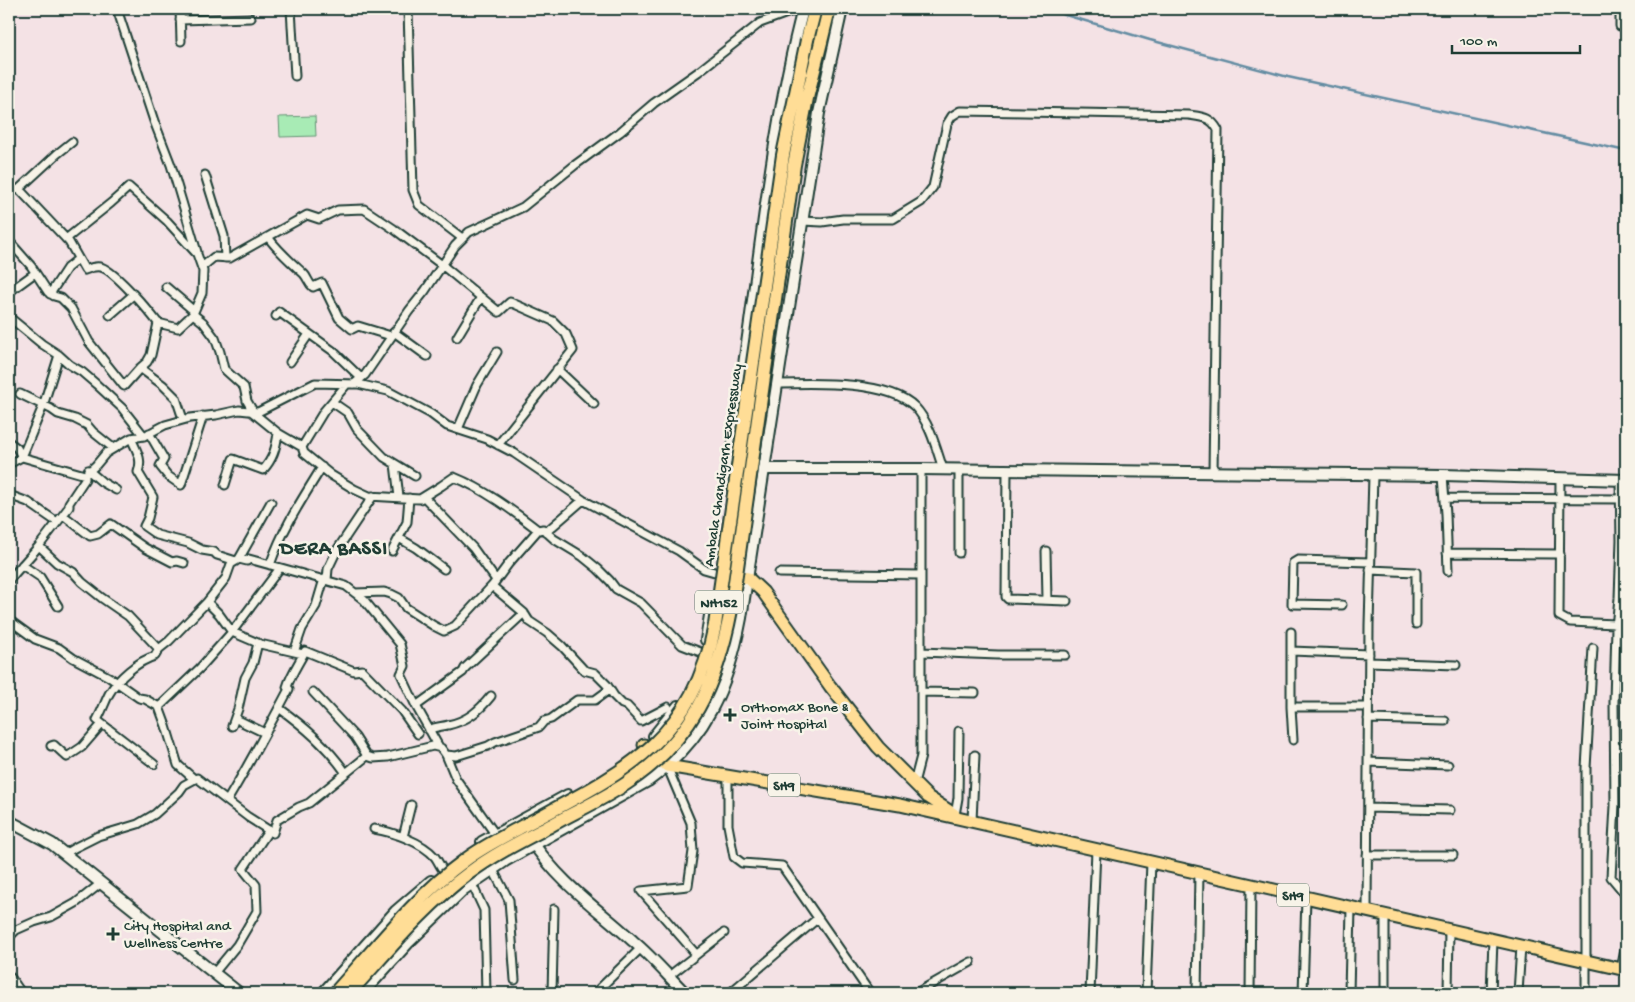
<svg xmlns="http://www.w3.org/2000/svg" width="1635" height="1002" font-family="'Gochi Hand',sans-serif">
<style>
.green{fill:#a8ebb5;stroke:#649474}
.lines{fill:none;stroke-linecap:round;stroke-linejoin:round}
.stream{stroke:#638ca2;stroke-width:2.5}
.street-casing{stroke:#1f3d34;stroke-width:11}
.secondary-casing{stroke:#1f3d34;stroke-width:14}
.primary-casing{stroke:#1f3d34;stroke-width:15}
.highway-casing{stroke:#1f3d34;stroke-width:16}
.street{stroke:#f7f3e8;stroke-width:7}
.secondary{stroke:#f7f3e8;stroke-width:10}
.primary{stroke:#ffdd96;stroke-width:11}
.highway{stroke:#ffdd96;stroke-width:12}
.highway-bridge-casing{stroke:#1f3d34;stroke-width:16;stroke-linecap:butt}
.highway-bridge{stroke:#ffdd96;stroke-width:12}
.poi-dot{fill:#1f3d34;stroke:#f7f3e8;stroke-width:2}
.labels{text-anchor:middle;stroke-width:5;stroke-linejoin:round;paint-order:stroke}
.shield{fill:#f7f3e8;stroke:#60746a;stroke-width:1}
.shield-label{font-size:14px;font-weight:bold;fill:#1f3d34}
.street-label{font-size:15px;fill:#1f3d34;stroke:#f7f3e8}
.poi-label{font-size:15px;fill:#1f3d34;stroke:#f7f3e8;text-anchor:start}
.district-label{font-size:20px;font-weight:bold;letter-spacing:1px;fill:#1f3d34;stroke:#f7f3e8}
</style>
<rect width="100%" height="100%" fill="#f4e2e5"/>
<filter id="ink" filterUnits="userSpaceOnUse"><feTurbulence type="fractalNoise" baseFrequency=".02" numOctaves="2"/><feDisplacementMap in="SourceGraphic" scale="10" xChannelSelector="R" yChannelSelector="G"/><feConvolveMatrix kernelMatrix="1 2 1 2 8 2 1 2 1" color-interpolation-filters="sRGB"/></filter>
<g filter="url(#ink)">
<!-- green -->
<path class="green" d="M315 116 316 136 280 137 279 117Z"/>
<g class="lines">
<!-- stream -->
<path class="stream" d="M1045 9 1150 40 1288 77 1626 151"/>
<defs>
<path id="street" d="M117 9 154 121 171 165 197 252
M180 9 181 41
M291 9 295 76
M408 9 413 190 419 205 462 238
M1620 9V26
M180 20 251 18
M205 175 224 236 225 258
M19 189 57 154 72 142
M9 192 19 189 69 242 85 270C90 268 94 266 100 267 112 268 149 311 158 323L151 355 147 362 140 368 124 386 89 342 71 308 61 298 54 296 48 292 31 266 9 241
M802 221 822 222 843 219H893L921 202 933 187 947 124 952 116 960 111 1189 115C1203 117 1211 117 1218 130L1213 472
M268 237C278 251 291 262 304 274 308 278 308 283 313 287L322 283 339 318 352 329 358 326 391 336
M66 239 111 203 129 187 167 221 197 254 203 271 202 293 193 314 178 328 158 323
M202 267 214 257 230 258 307 215 319 219 338 210 364 209 394 229 442 265 499 312 510 302 553 321 566 334 573 350 498 445
M166 287 194 311
M9 292 35 273
M50 294 67 268 78 259
M193 314 203 322 215 338 220 352 224 369 244 387 247 401 253 411
M110 315 133 295
M276 316 279 312 333 351 361 378
M9 317 42 344 59 355 70 365 82 372 96 384 122 408 144 436
M394 332 427 356
M457 337 481 297
M290 362 309 334
M140 368 163 385 176 398 183 419
M557 369 594 404
M354 384 365 375 409 311 425 291 455 246 469 232 523 207 575 165 620 132 654 103 698 72 760 23 790 12 806 11
M778 384C813 383 889 380 915 407 930 423 936 448 943 469
M20 394 51 409 58 414 75 419 87 425 93 432 113 448
M332 402 348 413 357 429 384 457 415 476
M251 411 278 433 302 447 304 453 331 475 354 489 369 496 420 499 441 486 454 477C484 489 512 510 538 530L543 529 554 539 582 556 598 569 610 581 616 589 641 603 682 645 703 653
M458 429 477 385 497 352
M149 433 164 459 160 466 168 476 181 485 203 416
M131 438C136 450 143 459 138 472L153 497 148 518 144 526 157 535 188 543 202 550 214 552 217 555 236 561 239 559 247 561 249 559 346 586 364 600 400 644 405 666 401 674 416 706 439 747
M9 442 17 448 22 457
M302 447 324 411 347 384
M22 457 43 406 59 355
M9 464 22 457 85 475
M395 464 399 497
M959 469V553
M88 470 102 482 116 490
M1007 470 1006 597 1008 599 1067 601
M1443 475 1446 514 1448 571
M1560 479 1559 616 1570 622 1616 624
M1620 480 1621 540 1619 598 1616 627 1614 702 1615 806 1611 877 1626 895
M225 485 233 459 263 470C273 459 276 448 278 433
M9 495 28 502 57 522
M424 497 473 548 496 580
M1445 498 1626 499
M63 515 90 536 98 534 111 524 145 548 172 562 177 561 184 563
M538 530 509 563 492 586 524 613 529 621 547 633 562 646 584 670 595 673 607 685 614 696 622 704 627 706 641 721 668 707
M546 532 583 500
M399 538 416 548 444 569
M39 546 57 563 73 572 82 582 102 598 128 616 159 649
M392 551 407 522 409 498
M1046 551 1047 600
M1447 553 1560 554
M239 559 271 502
M22 565 40 577 58 606
M270 565C283 528 301 501 322 467
M1370 570 1416 572V624
M779 573 921 575
M9 580 39 546 69 507V503L85 479V475L96 465 106 453 131 438 144 436 165 425 190 418 216 415 239 410 258 412 315 383 358 384 388 391 431 414 447 426 487 439 514 453 583 500 679 551 704 569 718 573
M327 580 328 569 337 550 373 496
M355 593 384 592 391 594 399 598 406 608 434 626 444 631 455 626 492 586
M207 602 226 578 231 564 236 561
M1342 605 1292 604 1293 563 1298 560 1370 562
M9 620 35 639 59 648 73 658 109 677 139 698 145 699 159 707 200 668 232 632 280 568
M1291 632V651L1369 654
M1291 651V707
M294 652 302 629 316 606 324 579
M921 652 998 655H1065
M1369 662 1456 665
M313 692 355 737 367 756
M921 692 975 693
M416 706 463 672 465 668 524 613
M159 707 166 726 178 765 194 779
M279 708C305 727 327 746 346 773
M1368 719 1445 721
M240 721 265 733
M232 726 238 709 245 678 253 663 258 643
M429 730C436 726 441 727 448 725 467 721 479 711 491 696
M1293 740 1291 707H1368
M51 746 54 745 67 757 82 747 102 724
M1615 747 1626 748
M446 755 456 756 488 746 495 742 539 727 544 721 551 719 577 700H595L610 689
M1368 762 1448 765
M154 764 97 720C102 711 105 702 109 694 118 678 138 661 155 656L159 649 169 641 207 602 219 614 232 632 260 644 303 654
M667 766 691 823 693 851 688 886 641 891 696 954
M728 776V825L734 857 742 863 782 866 870 993
M914 783 921 756V469
M227 801C249 764 269 727 289 689L287 687C291 674 299 663 305 651L354 671 362 670 402 711 418 734
M1368 808 1450 810
M955 815 958 798 959 731
M972 821 975 755
M374 829C393 832 422 842 435 857 438 861 440 866 443 870
M403 837 411 805
M64 854 76 847 98 836 138 824 155 814 179 792 184 785 197 778 248 817 273 833 277 820 299 807 309 803 367 756 373 758 388 757 433 746 441 748 446 755 456 779 495 834
M1367 855H1453
M493 870 509 900 515 980
M472 884 484 910 486 993
M1367 912 1369 625 1373 475
M9 937 16 930 34 922 51 917 76 903 100 884
M1621 969 1626 945
M214 973 237 945 257 911 256 885 243 869 269 830
M9 975 20 991
M669 976 724 933
M552 993 554 909
M595 993 641 948
M730 993 818 918
M916 993 971 962
M1090 993 1096 850
M1146 993 1151 862
M1197 993 1199 873
M1250 993 1251 885
M1303 993 1306 898
M1349 993 1351 908
M1385 993V916
M1448 993 1449 930
M1491 993 1493 940
M1518 993 1521 946
M1586 993V768L1593 648"/>
<path id="secondary" d="M765 469H921L1443 475 1626 480
M730 485C734 423 745 362 753 300 766 202 778 104 803 9
M706 640 712 603
M654 736 678 706
M9 821 52 844 239 993
M532 841C558 882 598 909 633 941 652 957 668 976 685 993
M482 842 568 795
M323 993 396 911 431 881
M363 993 408 943 464 889 505 861 648 781C706 739 728 687 741 618L819 113 842 9"/>
<path id="primary" d="M727 575 748 578 763 592 830 686 878 747 928 797 954 814
M644 745 667 766 900 805 1626 970"/>
<path id="highway" d="M807 40 815 9
M821 42 829 9"/>
</defs>
<!-- street casing -->
<use href="#street" class="street-casing"/>
<!-- secondary casing -->
<use href="#secondary" class="secondary-casing"/>
<!-- primary casing -->
<use href="#primary" class="primary-casing"/>
<!-- highway casing -->
<use href="#highway" class="highway-casing"/>
<!-- street -->
<use href="#street" class="street"/>
<!-- secondary -->
<use href="#secondary" class="secondary"/>
<!-- primary -->
<use href="#primary" class="primary"/>
<!-- highway -->
<use href="#highway" class="highway"/>
<defs>
<path id="highway-bridge" d="M335 993C374 950 417 895 464 861 482 847 503 837 523 826 620 774 692 744 715 625L783 155 807 40
M349 993C387 952 424 906 469 873 493 855 521 841 548 827 574 812 602 800 627 783 692 740 717 684 731 610L794 165 807 98 821 42"/>
</defs>
<!-- highway-bridge casing -->
<use href="#highway-bridge" class="highway-bridge-casing"/>
<!-- highway-bridge -->
<use href="#highway-bridge" class="highway-bridge"/>
</g>
</g>
<!-- markers -->
<g class="poi-dot">
<path d="M727.5 707.5h5v5h5v5h-5v5h-5v-5h-5v-5h5z"/>
<path d="M110.5 926.5h5v5h5v5h-5v5h-5v-5h-5v-5h5z"/>
</g>
<g class="labels">
<!-- shield labels -->
<g class="shield">
<rect x="695" y="590.5" width="48" height="23" rx="4"/>
<rect x="768" y="773.5" width="32" height="23" rx="4"/>
<rect x="1277" y="883.5" width="32" height="23" rx="4"/>
</g>
<g class="shield-label">
<text x="719" y="607">NH152</text>
<text x="784" y="790">SH9</text>
<text x="1293" y="900">SH9</text>
</g>
<!-- street labels -->
<g class="street-label">
<text transform="translate(722 465) rotate(-82)" y="5">Ambala Chandigarh Expressway</text>
</g>
<!-- poi labels -->
<g class="poi-label">
<text x="741" y="711">Orthomax Bone &amp;<tspan x="741" dy="17">Joint Hospital</tspan></text>
<text x="124" y="930">City Hospital and<tspan x="124" dy="17">Wellness Centre</tspan></text>
</g>
<!-- district labels -->
<g class="district-label">
<text x="334" y="554">DERA BASSI</text>
</g>
</g>
<!-- margin -->
<rect width="1635" height="1002" fill="none" stroke="#f7f3e8" stroke-width="30"/>
<rect x="15" y="15" width="1605" height="972" fill="none" stroke="#1f3d34" stroke-width="2" filter="url(#ink)"/>
<!-- scale -->
<path d="M1452 45v8h128v-8" fill="none" stroke="#1f3d34" stroke-width="2.5"/>
<text x="1460" y="45" font-size="15" fill="#1f3d34" stroke="#f7f3e8" stroke-width="4" paint-order="stroke">100 m</text>
</svg>
